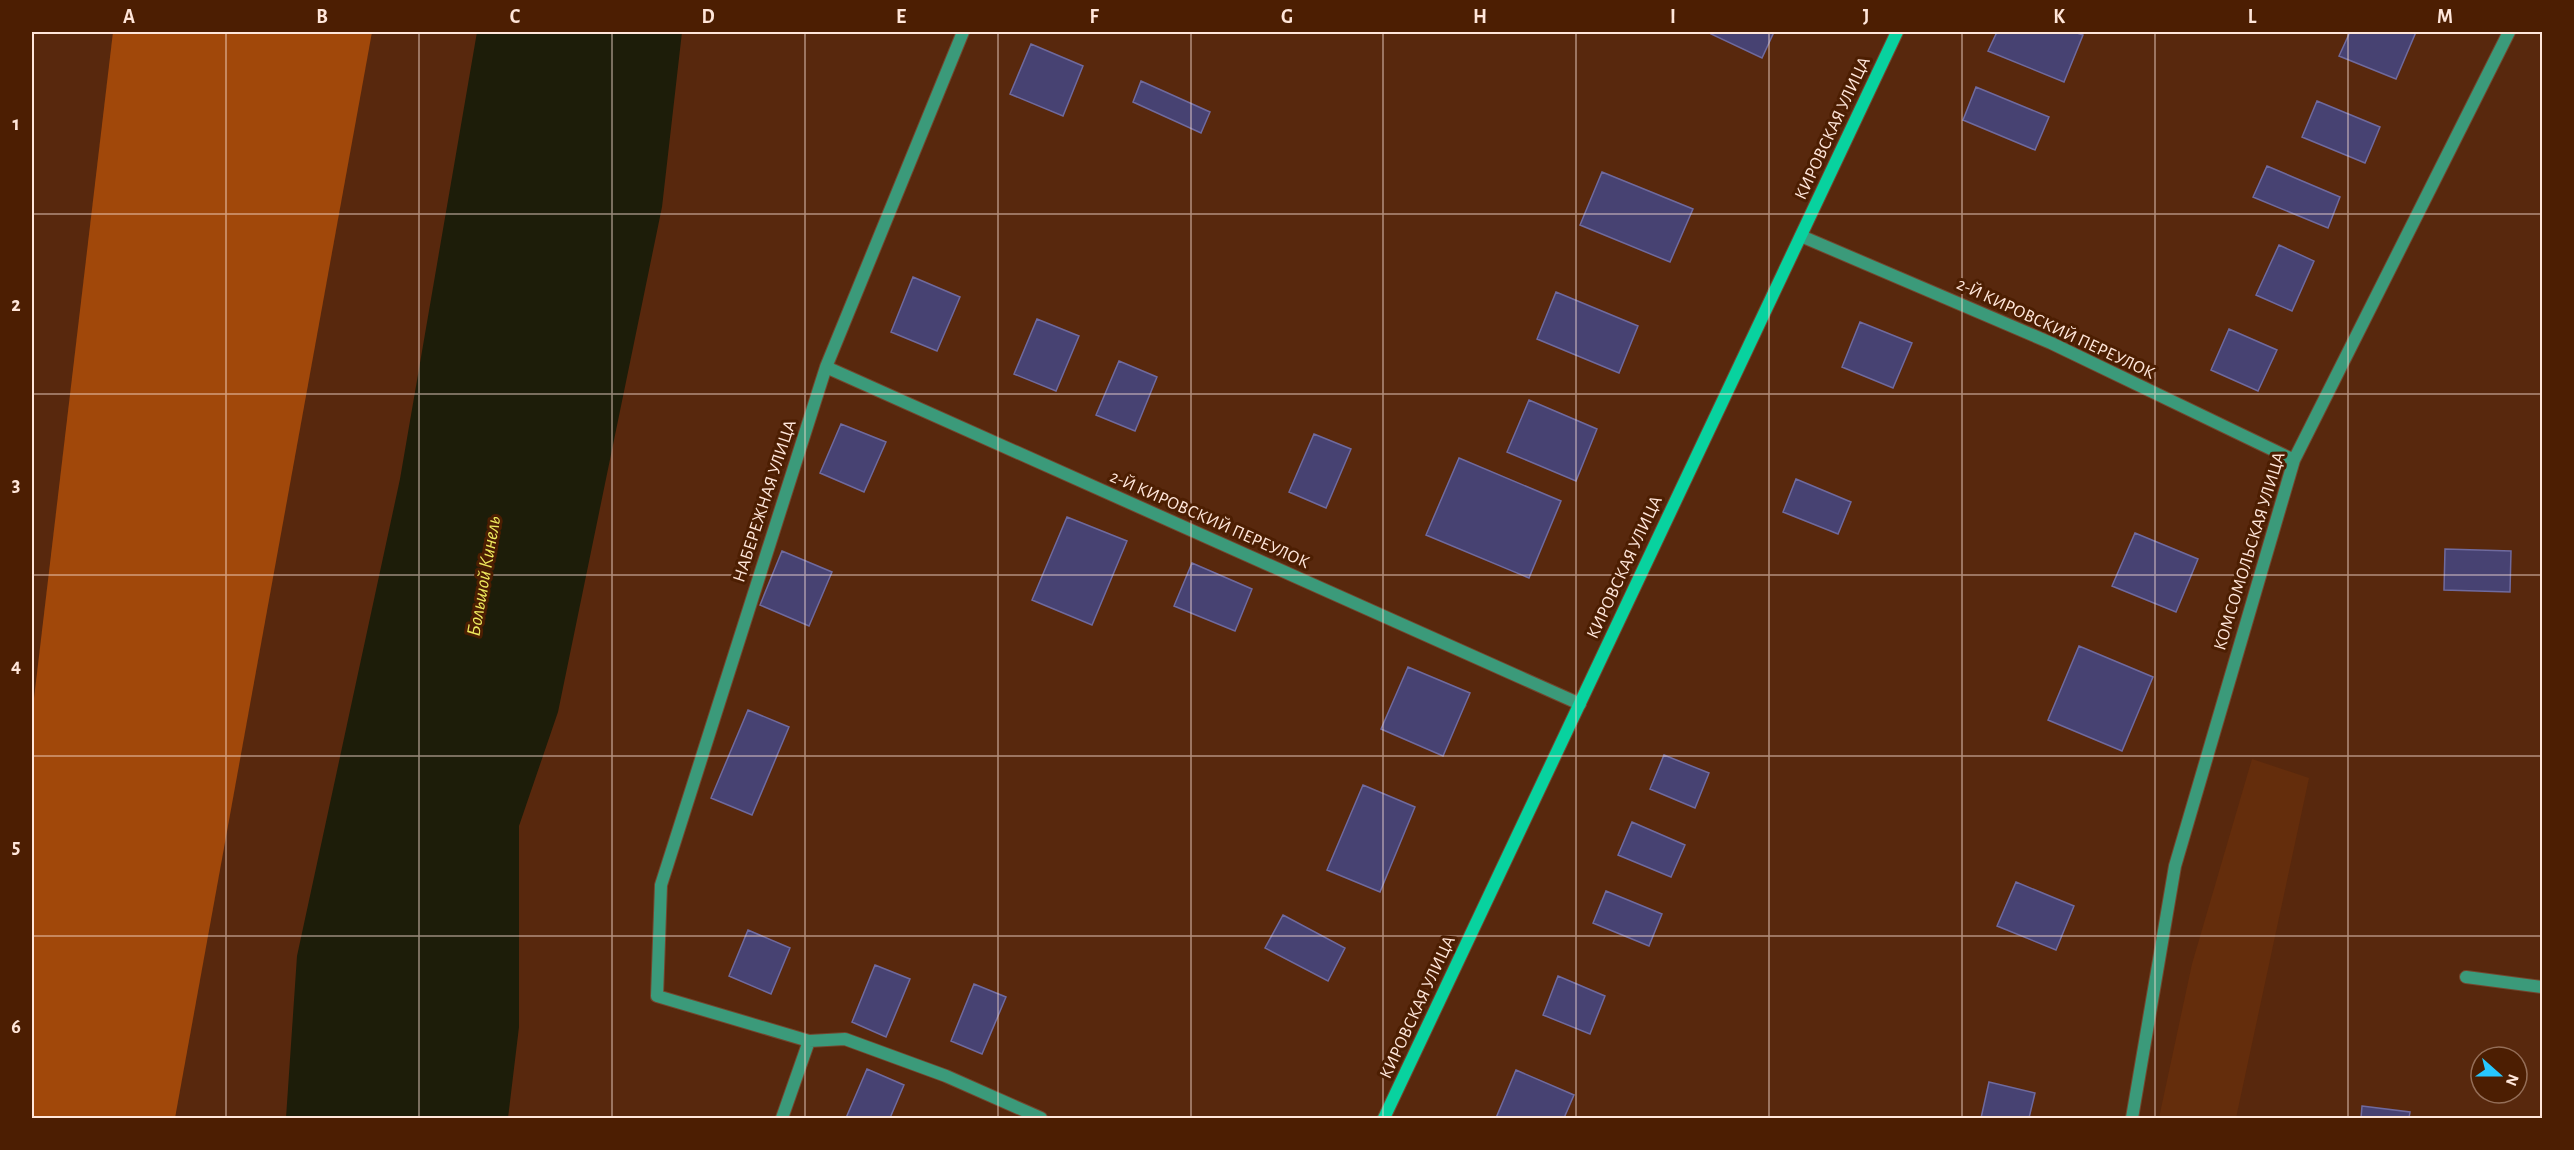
<svg xmlns="http://www.w3.org/2000/svg" width="2574" height="1150" font-family="'Alegreya Sans',sans-serif">
<style>
.built{fill:#642d0c}
.forest{fill:#a1480a}
.water{fill:#1d1d09}
.building{fill:#474272;stroke:#6f6a9e;stroke-width:1.5}
.lines{fill:none;stroke-linecap:round;stroke-linejoin:round}
.minor-casing{stroke:#73462e;stroke-width:14}
.secondary-casing{stroke:#73462e;stroke-width:14}
.minor{stroke:#3b9a7a;stroke-width:12}
.secondary{stroke:#08d29f;stroke-width:12}
.grid{fill:none;stroke:#ffe6da;stroke-width:1.5;stroke-opacity:0.55}
.labels{text-anchor:middle;stroke-width:6;stroke-linejoin:round;paint-order:stroke}
.street-label{font-size:18px;fill:#ffe6da;stroke:#4c1e02}
.water-label{font-size:20px;font-style:italic;fill:#efea5e;stroke:#4c1e02}
.neatline{fill:none;stroke:#ffe6da;stroke-width:2}
.grid-label{font-size:20px;text-anchor:middle;font-weight:bold;fill:#ffe6da}
</style>
<rect width="100%" height="100%" fill="#58280d"/>
<!-- built -->
<path class="built" d="M2252 759 2309 778 2236 1118H2159L2192 964Z"/>
<!-- forest -->
<path class="forest" d="M113 32H372L175 1118H32V715Z"/>
<!-- water -->
<path class="water" d="M477 32H682L662 207 558 712 519 826V1027L508 1118H286L297 956 400 479Z"/>
<!-- building -->
<path class="building" d="M1712 32H1774L1762 58 1711 34Z
M1997 32H2074L2083 35 2064 82 1988 51Z
M2350 32H2416L2396 79 2339 56Z
M1031 44 1083 66 1063 116 1010 94Z
M1141 81 1210 112 1201 133 1133 102Z
M1976 87 2049 117 2035 150 1963 120Z
M2317 101 2380 127 2365 163 2302 137Z
M2267 166 2340 197 2328 228 2253 197Z
M1602 172 1693 209 1670 262 1580 225Z
M2279 245 2314 261 2292 311 2256 295Z
M913 277 960 297 937 351 891 332Z
M1556 292 1638 326 1619 373 1537 339Z
M1037 319 1079 336 1056 391 1014 374Z
M1860 322 1912 343 1893 388 1842 367Z
M2229 329 2277 350 2258 391 2211 370Z
M1119 361 1157 377 1135 431 1096 415Z
M1529 400 1597 429 1576 481 1507 452Z
M841 424 886 442 864 492 820 473Z
M1314 434 1351 449 1326 508 1289 492Z
M1459 458 1561 501 1529 578 1426 535Z
M1796 479 1851 502 1838 534 1783 512Z
M1067 517 1127 541 1092 625 1032 600Z
M2135 533 2198 559 2176 612 2112 586Z
M2445 549 2511 551 2510 592 2444 590Z
M782 551 832 572 809 626 760 605Z
M1192 563 1252 589 1235 631 1174 606Z
M2079 646 2153 677 2122 751 2048 720Z
M1408 667 1470 693 1443 756 1381 729Z
M748 710 789 727 752 815 711 798Z
M1664 755 1709 773 1695 808 1650 789Z
M1363 785 1415 807 1380 892 1327 870Z
M1632 822 1685 845 1671 877 1618 855Z
M2016 882 2074 906 2056 950 1997 926Z
M1606 891 1662 914 1649 946 1593 923Z
M1283 915 1345 948 1328 981 1265 948Z
M748 930 790 948 771 994 729 976Z
M875 965 910 979 886 1037 852 1022Z
M1558 976 1605 996 1590 1034 1543 1015Z
M974 984 1006 997 982 1054 951 1041Z
M867 1069 904 1085 890 1118H846Z
M1516 1070 1574 1095 1564 1118H1496Z
M1989 1082 2035 1093 2029 1118H1981Z
M2362 1106 2410 1112 2409 1118H2361Z"/>
<g class="lines">
<defs>
<path id="minor" d="M963 32 826 367 661 885 657 996 809 1041 845 1039 946 1076 1041 1118
M1801 236 2051 343 2294 460
M826 367 1580 704
M2466 977 2542 987
M782 1118 809 1041
M2132 1118 2175 866 2294 460 2509 32"/>
<path id="secondary" d="M1384 1118 1897 32"/>
</defs>
<!-- minor casing -->
<use href="#minor" class="minor-casing"/>
<!-- secondary casing -->
<use href="#secondary" class="secondary-casing"/>
<!-- minor -->
<use href="#minor" class="minor"/>
<!-- secondary -->
<use href="#secondary" class="secondary"/>
</g>
<!-- grid -->
<path class="grid" d="M226 32V1118M419 32V1118M612 32V1118M805 32V1118M998 32V1118M1191 32V1118M1383 32V1118M1576 32V1118M1769 32V1118M1962 32V1118M2155 32V1118M2348 32V1118M32 214H2542M32 394H2542M32 575H2542M32 756H2542M32 936H2542"/>
<g class="labels">
<!-- street labels -->
<g class="street-label">
<text transform="translate(1832 128) rotate(-65)" y="6">КИРОВСКАЯ УЛИЦА</text>
<text transform="translate(2056 328) rotate(25)" y="6">2-Й КИРОВСКИЙ ПЕРЕУЛОК</text>
<text transform="translate(764 501) rotate(-72)" y="6">НАБЕРЕЖНАЯ УЛИЦА</text>
<text transform="translate(1210 519) rotate(24)" y="6">2-Й КИРОВСКИЙ ПЕРЕУЛОК</text>
<text transform="translate(2249 551) rotate(-73)" y="6">КОМСОМОЛЬСКАЯ УЛИЦА</text>
<text transform="translate(1624 567) rotate(-65)" y="6">КИРОВСКАЯ УЛИЦА</text>
<text transform="translate(1417 1007) rotate(-65)" y="6">КИРОВСКАЯ УЛИЦА</text>
</g>
<!-- water labels -->
<g class="water-label">
<text transform="translate(483 576) rotate(-80)" y="7">Большой Кинель</text>
</g>
</g>
<!-- border -->
<rect width="2574" height="1150" fill="none" stroke="#4c1e02" stroke-width="66"/>
<!-- north arrow -->
<g transform="translate(2499 1075) rotate(111)"><circle r="28" fill="#4c1e02" stroke="#946e58" stroke-width="1.5"/>
<path d="M0-4.5L10 22L0 15L-10 22Z" fill="#27c8ff"/>
<text y="-9" font-size="16" font-weight="bold" text-anchor="middle" fill="#ffe6da">N</text>
</g>
<rect x="33" y="33" width="2508" height="1084" class="neatline"/>
<g class="grid-label">
<text x="129" y="23">A</text>
<text x="322" y="23">B</text>
<text x="515" y="23">C</text>
<text x="708" y="23">D</text>
<text x="901" y="23">E</text>
<text x="1094" y="23">F</text>
<text x="1287" y="23">G</text>
<text x="1480" y="23">H</text>
<text x="1673" y="23">I</text>
<text x="1866" y="23">J</text>
<text x="2059" y="23">K</text>
<text x="2252" y="23">L</text>
<text x="2445" y="23">M</text>
<text x="16" y="130">1</text>
<text x="16" y="311">2</text>
<text x="16" y="491">3</text>
<text x="16" y="672">4</text>
<text x="16" y="853">5</text>
<text x="16" y="1033">6</text>
</g>
</svg>
